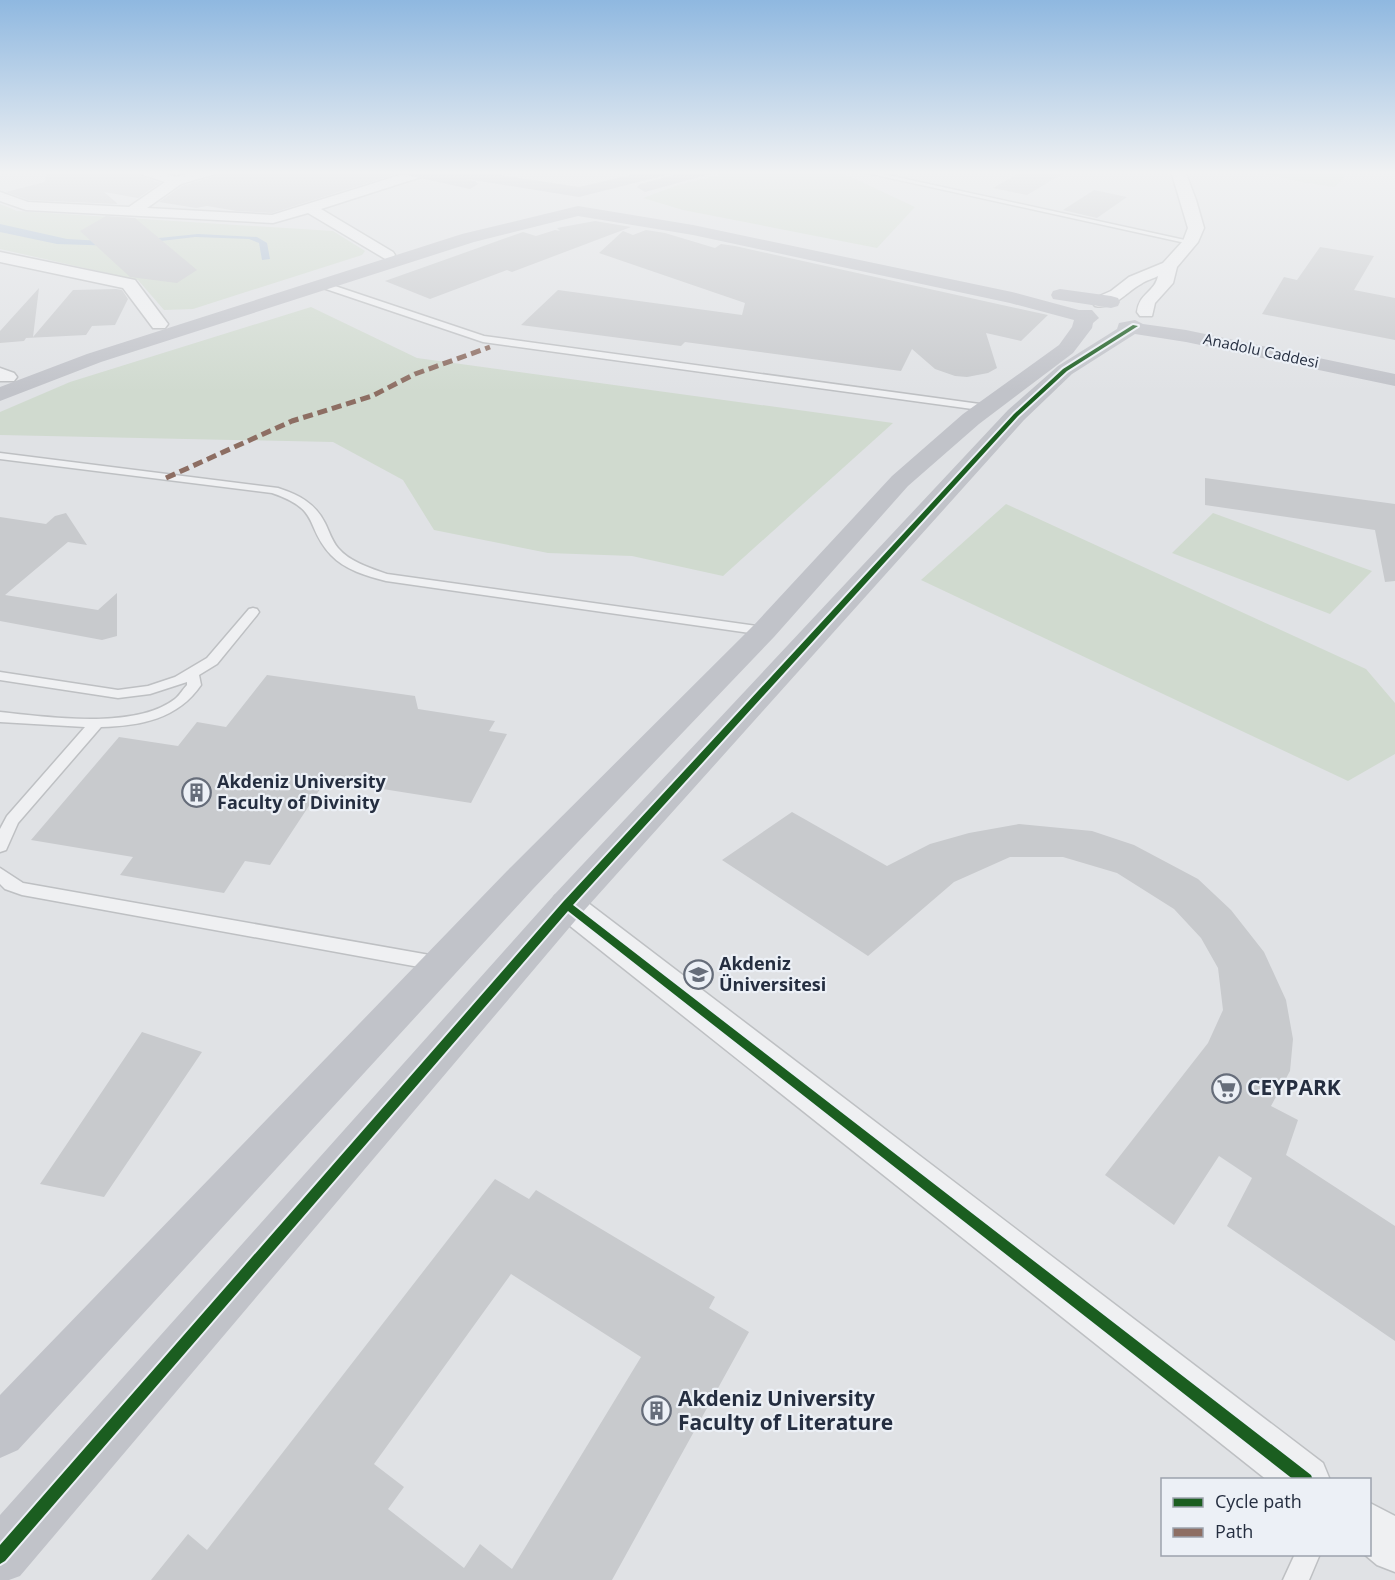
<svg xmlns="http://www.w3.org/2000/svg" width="1395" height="1580" font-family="'Open Sans',sans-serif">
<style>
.green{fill:#d0dacf}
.water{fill:#abbed3}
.building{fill:#c8cacd;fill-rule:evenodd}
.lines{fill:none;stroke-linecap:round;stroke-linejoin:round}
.lane-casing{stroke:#bec0c3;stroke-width:3}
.street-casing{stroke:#bec0c3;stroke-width:3}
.lane{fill:#eff0f2;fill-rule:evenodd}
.street{fill:#eff0f2;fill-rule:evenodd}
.secondary{fill:#c1c3c9;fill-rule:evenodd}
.quiet{stroke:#8d6e63;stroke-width:5;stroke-dasharray:10 5;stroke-linecap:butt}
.cycleway-casing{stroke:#ecf0f6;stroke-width:4}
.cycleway{fill:#1b5e20;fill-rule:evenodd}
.labels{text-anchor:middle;stroke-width:4.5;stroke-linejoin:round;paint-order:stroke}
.far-street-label{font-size:15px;fill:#252e40;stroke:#ecf0f6}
.poi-label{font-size:18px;font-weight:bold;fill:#252e40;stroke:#ecf0f6;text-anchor:start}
.near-poi-label{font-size:21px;font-weight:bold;fill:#252e40;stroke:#ecf0f6;text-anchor:start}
</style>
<rect width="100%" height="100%" fill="#e0e2e5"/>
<!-- green -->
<path class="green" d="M735 171H832L849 176 915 207 877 248 683 210 643 198 678 185Z
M1252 171H1347L1344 178 1334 187 1301 182Z
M0 204 17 211 333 231 365 251 362 255 193 309 164 310 138 280 0 249Z
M311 307 417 358 893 423 723 576 632 556 548 553 434 530 403 480 333 442 0 435V412L70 382Z
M1006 504 1366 669 1395 703V754L1348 781 921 580Z
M1213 513 1372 571 1330 614 1172 553Z"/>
<!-- water -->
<path class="water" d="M0 224 67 239 120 242 198 234 257 237 267 243 270 259 262 260 259 243 249 239 195 237 118 246 57 244 0 232Z"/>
<!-- building -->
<path class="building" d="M46 171H137L140 176 160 183 138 198 104 192 118 204 28 200 6 192 45 182Z
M219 171H392L393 175 272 213 237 211 207 206 196 208 159 202 182 186 216 176Z
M1023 171H1067L1027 195 993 188Z
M1094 190 1127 197 1097 218 1063 210Z
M106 216 135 218 197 270 177 283 130 277 80 231Z
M595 221 631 227 512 272 507 270 430 299 385 281 523 232 536 236 555 230 560 231 557 228Z
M646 230 665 233 715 248 721 244 735 246 1048 315 1021 341 986 333 997 368 988 373 967 377 955 376 935 369 912 349 901 371 685 342 681 346 521 325 558 290 742 315 745 303 599 253 623 231 633 235Z
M1320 247 1374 256 1354 290 1395 298V340L1262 314 1284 277 1297 280Z
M39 288 33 337 73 290 116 289 122 290 128 299 115 325 92 326 86 335 26 338 24 341 0 343V331Z
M1205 478 1395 504V581L1385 582 1375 530 1205 505Z
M66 513 87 545 68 542 5 595 98 610 117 593V636L102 640 0 621V517L46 524 55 516Z
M267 675 415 696 418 709 495 721 489 731 507 734 471 803 326 780 270 865 245 861 224 893 120 875 133 857 31 840 119 737 178 746 197 722 226 727Z
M792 812 887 866 930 844 969 833 1019 824 1092 831 1134 845 1198 879 1231 910 1264 952 1286 1000 1293 1039 1290 1071 1271 1106 1298 1120 1286 1155 1395 1226V1341L1227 1226 1252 1178 1219 1156 1174 1225 1105 1175 1208 1043 1223 1010 1218 968 1201 938 1174 909 1117 873 1063 857H1010L954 882 868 956 722 860Z
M142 1032 202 1052 104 1197 40 1184Z
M495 1179 529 1199 536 1190 715 1297 709 1308 749 1332 612 1580H151L188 1534 207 1550ZM511 1274 641 1357 512 1569 480 1544 464 1568 388 1509 404 1487 374 1464Z"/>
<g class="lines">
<defs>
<path id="lane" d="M858 171H869L1194 242 1190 244Z
M320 283H326L484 336 987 405 992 408 987 411 483 342 320 287Z
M0 453 278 488C299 495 315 503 325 523 329 531 332 541 338 548 350 562 370 568 387 574L764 627 770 631 764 635 386 581C367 576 345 570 331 555 304 526 322 510 272 493L0 459Z
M253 608 257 609 259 612 257 615 217 664 199 675 201 685C178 719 140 726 101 727L18 823 6 850 0 852V829L7 816 85 727 0 722V712C48 717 135 730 175 699 180 695 183 689 187 685V682L150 694 118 698 0 680V672L118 690 148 686 175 677 207 658 249 609Z
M0 868 23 883 441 957 447 959 450 964 447 969 441 971 22 895 5 889 0 884Z
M1295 1554H1320L1309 1580H1283Z"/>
<path id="street" d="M139 171H158L176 177 197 171H217L215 174 181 184 147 208 272 215 413 171H424L426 173 424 176 321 209 393 252 395 255 393 258 387 260 308 213 273 223 26 210 0 201V192L28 202 129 207 165 182 141 174Z
M1171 171H1185L1196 200 1204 228 1198 242 1177 267 1173 283 1155 303 1152 316H1140L1137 312C1139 293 1155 292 1158 276 1153 279 1146 280 1141 284 1126 292 1114 310 1095 306L1092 302 1095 298 1111 291 1129 277 1163 263 1183 241 1188 228Z
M0 252 135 280 168 324 165 328H153L123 288 0 262Z
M0 368 14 373 17 377 14 381H0Z
M567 892 579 896 1323 1463 1330 1480H1267L555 914 550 905 555 896Z
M1370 1503 1395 1516V1572L1377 1565 1364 1554H1370Z"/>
</defs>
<!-- lane casing -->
<use href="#lane" class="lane-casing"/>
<!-- street casing -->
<use href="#street" class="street-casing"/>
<!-- lane -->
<use href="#lane" class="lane"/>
<!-- street -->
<use href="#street" class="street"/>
<!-- secondary -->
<path class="secondary" d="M400 171H427L442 174 441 171H474L579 187 648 171H672L670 174 579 197 461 178 475 181 478 184 470 189 402 174Z
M689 171H712L710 174 645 192 637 187 640 184Z
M578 206 693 225 1012 292 1079 310H1092L1099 318 1093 323 1092 328 1073 353 979 424 908 486 774 637 533 889 18 1450 0 1458V1395L507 871 754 625 892 476 963 414 1059 345 1072 327 1074 320 1010 303 693 235 578 216 474 242 101 362 0 401V387L87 354 462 234Z
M1060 289 1111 296 1118 298 1120 302 1118 306 1111 308 1053 299 1051 295 1053 291Z
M1135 320 1143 324 1186 330 1395 374V386L1186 342 1135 334 1072 374 1024 420 580 915 20 1576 9 1580H0V1515L554 895 1008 410 1058 366 1117 329 1119 323Z"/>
<!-- quiet -->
<path class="quiet" d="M166 478 292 421 372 396 415 374 490 347"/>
<defs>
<path id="cycleway" d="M1133 325 1138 326 1067 371 1018 416 573 905 1311 1475 1313 1480H1294L568 911 5 1561 0 1564V1545L563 902 1014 414 1063 369Z"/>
</defs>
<!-- cycleway casing -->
<use href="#cycleway" class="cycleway-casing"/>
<!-- cycleway -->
<use href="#cycleway" class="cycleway"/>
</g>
<!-- sky -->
<linearGradient id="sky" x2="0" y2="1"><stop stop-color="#8fb8e0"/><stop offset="0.44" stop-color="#f1f2f3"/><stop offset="1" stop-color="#f1f2f3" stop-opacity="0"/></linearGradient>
<rect width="1395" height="392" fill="url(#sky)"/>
<!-- icons -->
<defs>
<symbol id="building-ring" viewBox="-11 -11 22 22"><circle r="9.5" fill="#ecf0f6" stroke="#666d7a" stroke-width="1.5"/><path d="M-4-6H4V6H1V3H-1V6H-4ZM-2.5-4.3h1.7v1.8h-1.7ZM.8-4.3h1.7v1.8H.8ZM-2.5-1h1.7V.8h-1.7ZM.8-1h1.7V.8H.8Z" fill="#666d7a"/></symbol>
<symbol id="university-ring" viewBox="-11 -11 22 22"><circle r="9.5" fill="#ecf0f6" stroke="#666d7a" stroke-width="1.5"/><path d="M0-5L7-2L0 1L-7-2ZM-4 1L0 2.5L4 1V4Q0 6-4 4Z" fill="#666d7a"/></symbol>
<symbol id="supermarket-ring" viewBox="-11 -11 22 22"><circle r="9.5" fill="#ecf0f6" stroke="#666d7a" stroke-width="1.5"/><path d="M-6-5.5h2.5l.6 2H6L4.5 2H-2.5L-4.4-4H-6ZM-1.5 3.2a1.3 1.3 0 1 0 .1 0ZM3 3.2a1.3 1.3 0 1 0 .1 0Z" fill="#666d7a"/></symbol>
</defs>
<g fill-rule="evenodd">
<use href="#building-ring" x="180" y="776" width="33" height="33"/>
<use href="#university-ring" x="682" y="958" width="33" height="33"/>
<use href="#supermarket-ring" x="1210" y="1072" width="33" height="33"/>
<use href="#building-ring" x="640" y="1394" width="33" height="33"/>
</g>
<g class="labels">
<!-- far-street labels -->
<g class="far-street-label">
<text transform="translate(1261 351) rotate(12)" y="5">Anadolu Caddesi</text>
</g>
<!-- poi labels -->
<g class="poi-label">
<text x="217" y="788">Akdeniz University<tspan x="217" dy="21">Faculty of Divinity</tspan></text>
<text x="719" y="970">Akdeniz<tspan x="719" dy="21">Üniversitesi</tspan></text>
</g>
<!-- near-poi labels -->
<g class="near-poi-label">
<text x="1247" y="1095">CEYPARK</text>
<text x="678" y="1406">Akdeniz University<tspan x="678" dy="24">Faculty of Literature</tspan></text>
</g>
</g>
<!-- legend -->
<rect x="1161" y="1478" width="210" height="78" fill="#ecf0f6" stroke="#9ca2ad" stroke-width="1.5"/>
<rect x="1173" y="1498" width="30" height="9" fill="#1b5e20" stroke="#9ca2ad" stroke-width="1.5"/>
<text x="1215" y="1508" font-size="18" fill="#252e40">Cycle path</text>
<rect x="1173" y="1528" width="30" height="9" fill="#8d6e63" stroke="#9ca2ad" stroke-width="1.5"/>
<text x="1215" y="1538" font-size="18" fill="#252e40">Path</text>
</svg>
